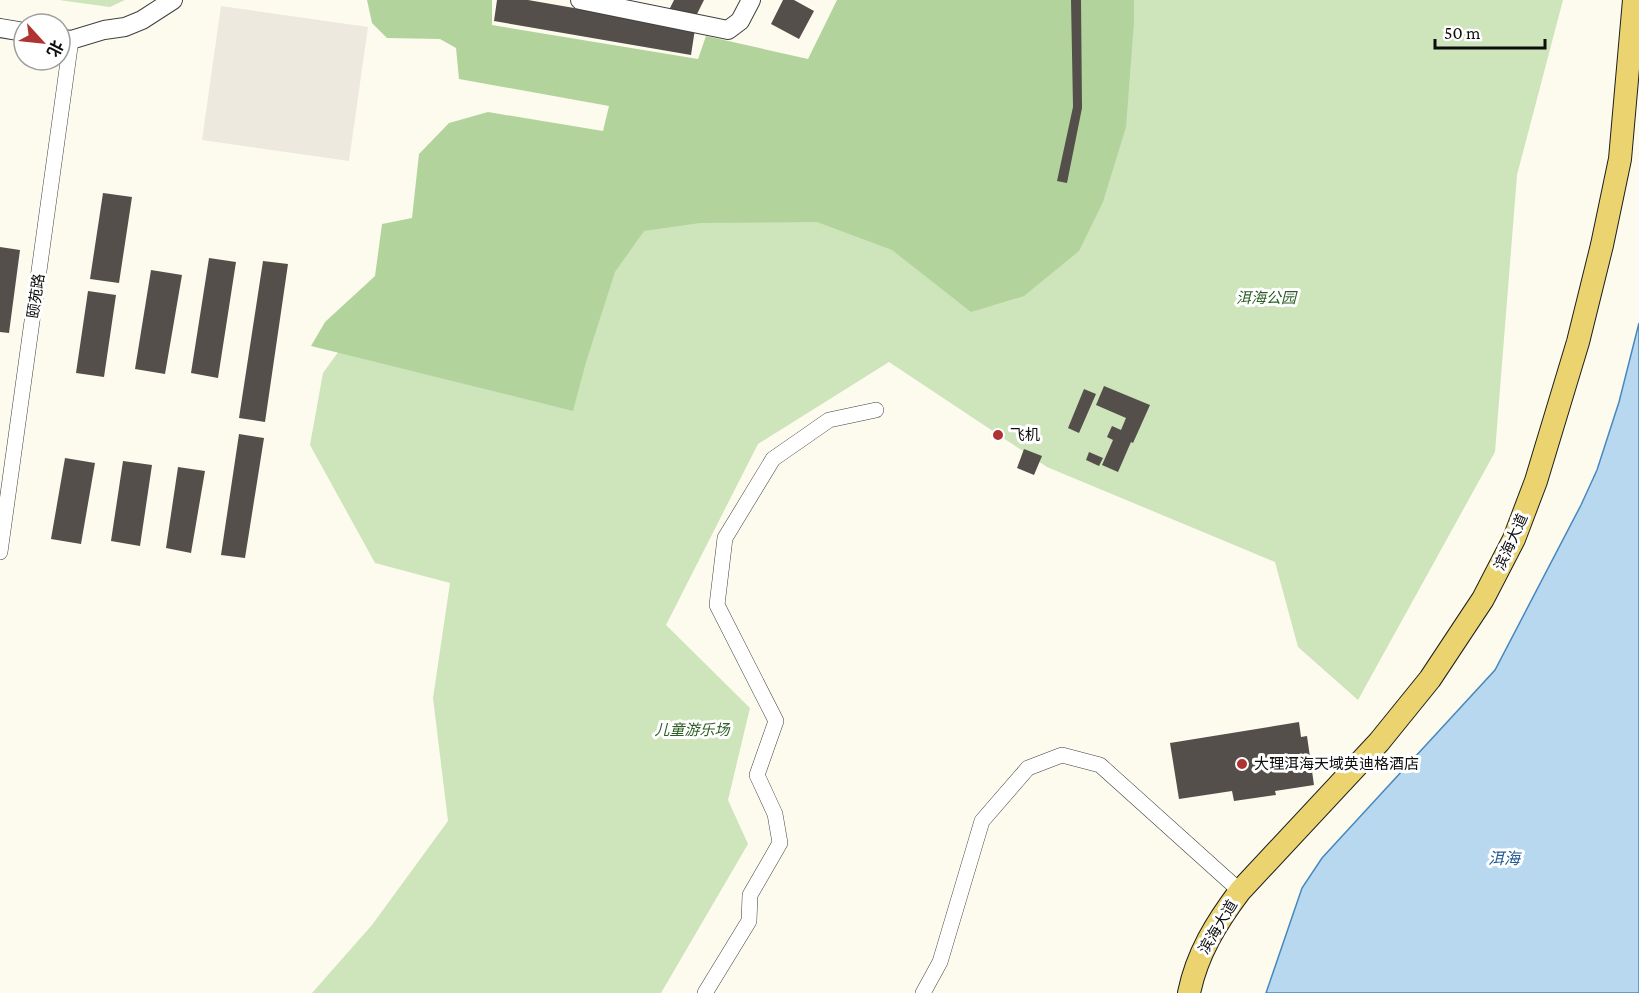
<svg xmlns="http://www.w3.org/2000/svg" width="1639" height="993" font-family="'Crimson Pro','Noto Sans SC',serif">
<style>
.green{fill:#cee4bb}
.forest{fill:#b2d49c}
.plaza{fill:#ede9de}
.water{fill:#b8d8f0;stroke:#4688c0;stroke-width:1.5}
.building{fill:#544f4a}
.lines{fill:none;stroke-linecap:round;stroke-linejoin:round}
.minor-casing{stroke:#404040;stroke-width:16}
.tertiary-casing{stroke:#404040;stroke-width:20}
.primary-casing{stroke:#1e1e1e;stroke-width:24}
.minor{stroke:#fff;stroke-width:15}
.tertiary{stroke:#fff;stroke-width:18}
.primary{stroke:#ebd470;stroke-width:22}
.poi-dot{fill:#af3332;stroke:#fff;stroke-width:2}
.labels{text-anchor:middle;stroke-width:6;stroke-linejoin:round;paint-order:stroke}
.street-label{font-size:15px;fill:#0d0d0d;stroke:#fff}
.park-label{font-size:15px;font-style:italic;fill:#2c5e24;stroke:#fff}
.poi-label{font-size:15px;fill:#0d0d0d;stroke:#fff;text-anchor:start}
.water-label{font-size:16px;font-style:italic;fill:#225b92;stroke:#fff}
</style>
<rect width="100%" height="100%" fill="#fdfbee"/>
<!-- green -->
<path class="green" d="M59 0H125L110 7Z
M1070 0H1563L1517 175 1495 452 1358 700 1298 647 1275 562 1047 467 889 362 758 444 666 625 750 708 728 800 748 844 661 993H312L372 925 448 821 433 698 450 583 375 563 310 445 323 373 378 297Z"/>
<!-- forest -->
<path class="forest" d="M367 0H492V25L698 59 706 36 808 59 837 0H1134V22L1126 127 1103 202 1079 251 1024 296 971 312 892 250 817 222 700 223 644 231 615 272 586 362 573 411 311 346 325 322 375 276 382 224 412 218 419 154 449 123 488 112 603 131 609 106 459 79 456 48 440 39 387 38 372 23Z"/>
<!-- plaza -->
<path class="plaza" d="M221 6 368 27 349 161 202 140Z"/>
<!-- water -->
<path class="water" d="M1639 323V993H1266L1302 888 1322 858 1495 670 1581 505 1597 470 1619 402Z"/>
<!-- building -->
<path class="building" d="M497 0H528L695 29 691 55 494 21Z
M674 0H704L693 22 669 10Z
M783 0H794L814 11 799 39 771 24Z
M1071 0H1081L1082 108 1067 183 1057 181 1073 107Z
M103 193 132 197 119 283 90 279Z
M0 247 20 250 9 333 0 332Z
M209 258 236 262 218 378 191 373Z
M263 261 288 264 265 422 239 418Z
M151 270 182 275 165 374 135 369Z
M88 291 116 295 104 377 76 373Z
M1104 386 1150 405 1133 443 1131 442 1118 472 1102 465 1113 440 1107 437 1112 426 1121 430 1126 418 1096 405Z
M1084 389 1096 394 1079 433 1068 428Z
M239 434 264 438 245 558 221 555Z
M1024 449 1042 456 1034 475 1017 468Z
M1089 452 1103 458 1099 466 1086 460Z
M65 458 95 463 81 544 51 539Z
M123 461 152 465 140 546 111 541Z
M178 467 205 471 191 553 166 548Z
M1299 722 1301 737 1307 736 1314 785 1275 791 1276 795 1234 801 1232 791 1179 799 1170 743Z"/>
<g class="lines">
<defs>
<path id="minor" d="M0 552 71 40
M705 993 749 921 750 895 780 843 775 814 757 775 776 721 717 605 725 538 773 459 829 420 876 410
M923 993 940 962 982 821 1028 768 1062 755 1100 765 1240 891"/>
<path id="tertiary" d="M580 0 728 30 740 21 751 0
M0 28 24 32
M60 38 71 40 104 30 125 27 142 20 173 0"/>
<path id="primary" d="M1189 993C1197 954 1216 923 1240 891L1379 742 1430 679 1483 599 1514 539 1536 481 1578 342 1602 245 1620 159 1634 0"/>
</defs>
<!-- minor casing -->
<use href="#minor" class="minor-casing"/>
<!-- tertiary casing -->
<use href="#tertiary" class="tertiary-casing"/>
<!-- primary casing -->
<use href="#primary" class="primary-casing"/>
<!-- minor -->
<use href="#minor" class="minor"/>
<!-- tertiary -->
<use href="#tertiary" class="tertiary"/>
<!-- primary -->
<use href="#primary" class="primary"/>
</g>
<!-- markers -->
<g class="poi-dot">
<circle cx="998" cy="435" r="6"/>
<circle cx="1242" cy="764" r="6"/>
</g>
<g class="labels">
<!-- street labels -->
<g class="street-label">
<text transform="translate(36 296) rotate(-82)" y="5">颐苑路</text>
<text transform="translate(1511 542) rotate(-66)" y="5">滨海大道</text>
<text transform="translate(1218 927) rotate(-59)" y="5">滨海大道</text>
</g>
<!-- park labels -->
<g class="park-label">
<text x="1266" y="303">洱海公园</text>
<text x="692" y="735">儿童游乐场</text>
</g>
<!-- poi labels -->
<g class="poi-label">
<text x="1010" y="440">飞机</text>
<text x="1254" y="769">大理洱海天域英迪格酒店</text>
</g>
<!-- water labels -->
<g class="water-label">
<text x="1504" y="864">洱海</text>
</g>
</g>
<!-- north arrow -->
<g transform="translate(42 42) rotate(117)"><circle r="28" fill="#ffffff" stroke="#9e9e9e" stroke-width="1.5"/>
<path d="M0-4.5L10 22L0 15L-10 22Z" fill="#af3332"/>
<text y="-9" font-size="16" font-weight="bold" text-anchor="middle" fill="#0d0d0d">北</text>
</g>
<!-- scale -->
<path d="M1435 39v9h110v-9" fill="none" stroke="#0d0d0d" stroke-width="3"/>
<text x="1444" y="39" font-size="18" fill="#0d0d0d" stroke="#ffffff" stroke-width="4.5" paint-order="stroke">50 m</text>
</svg>
